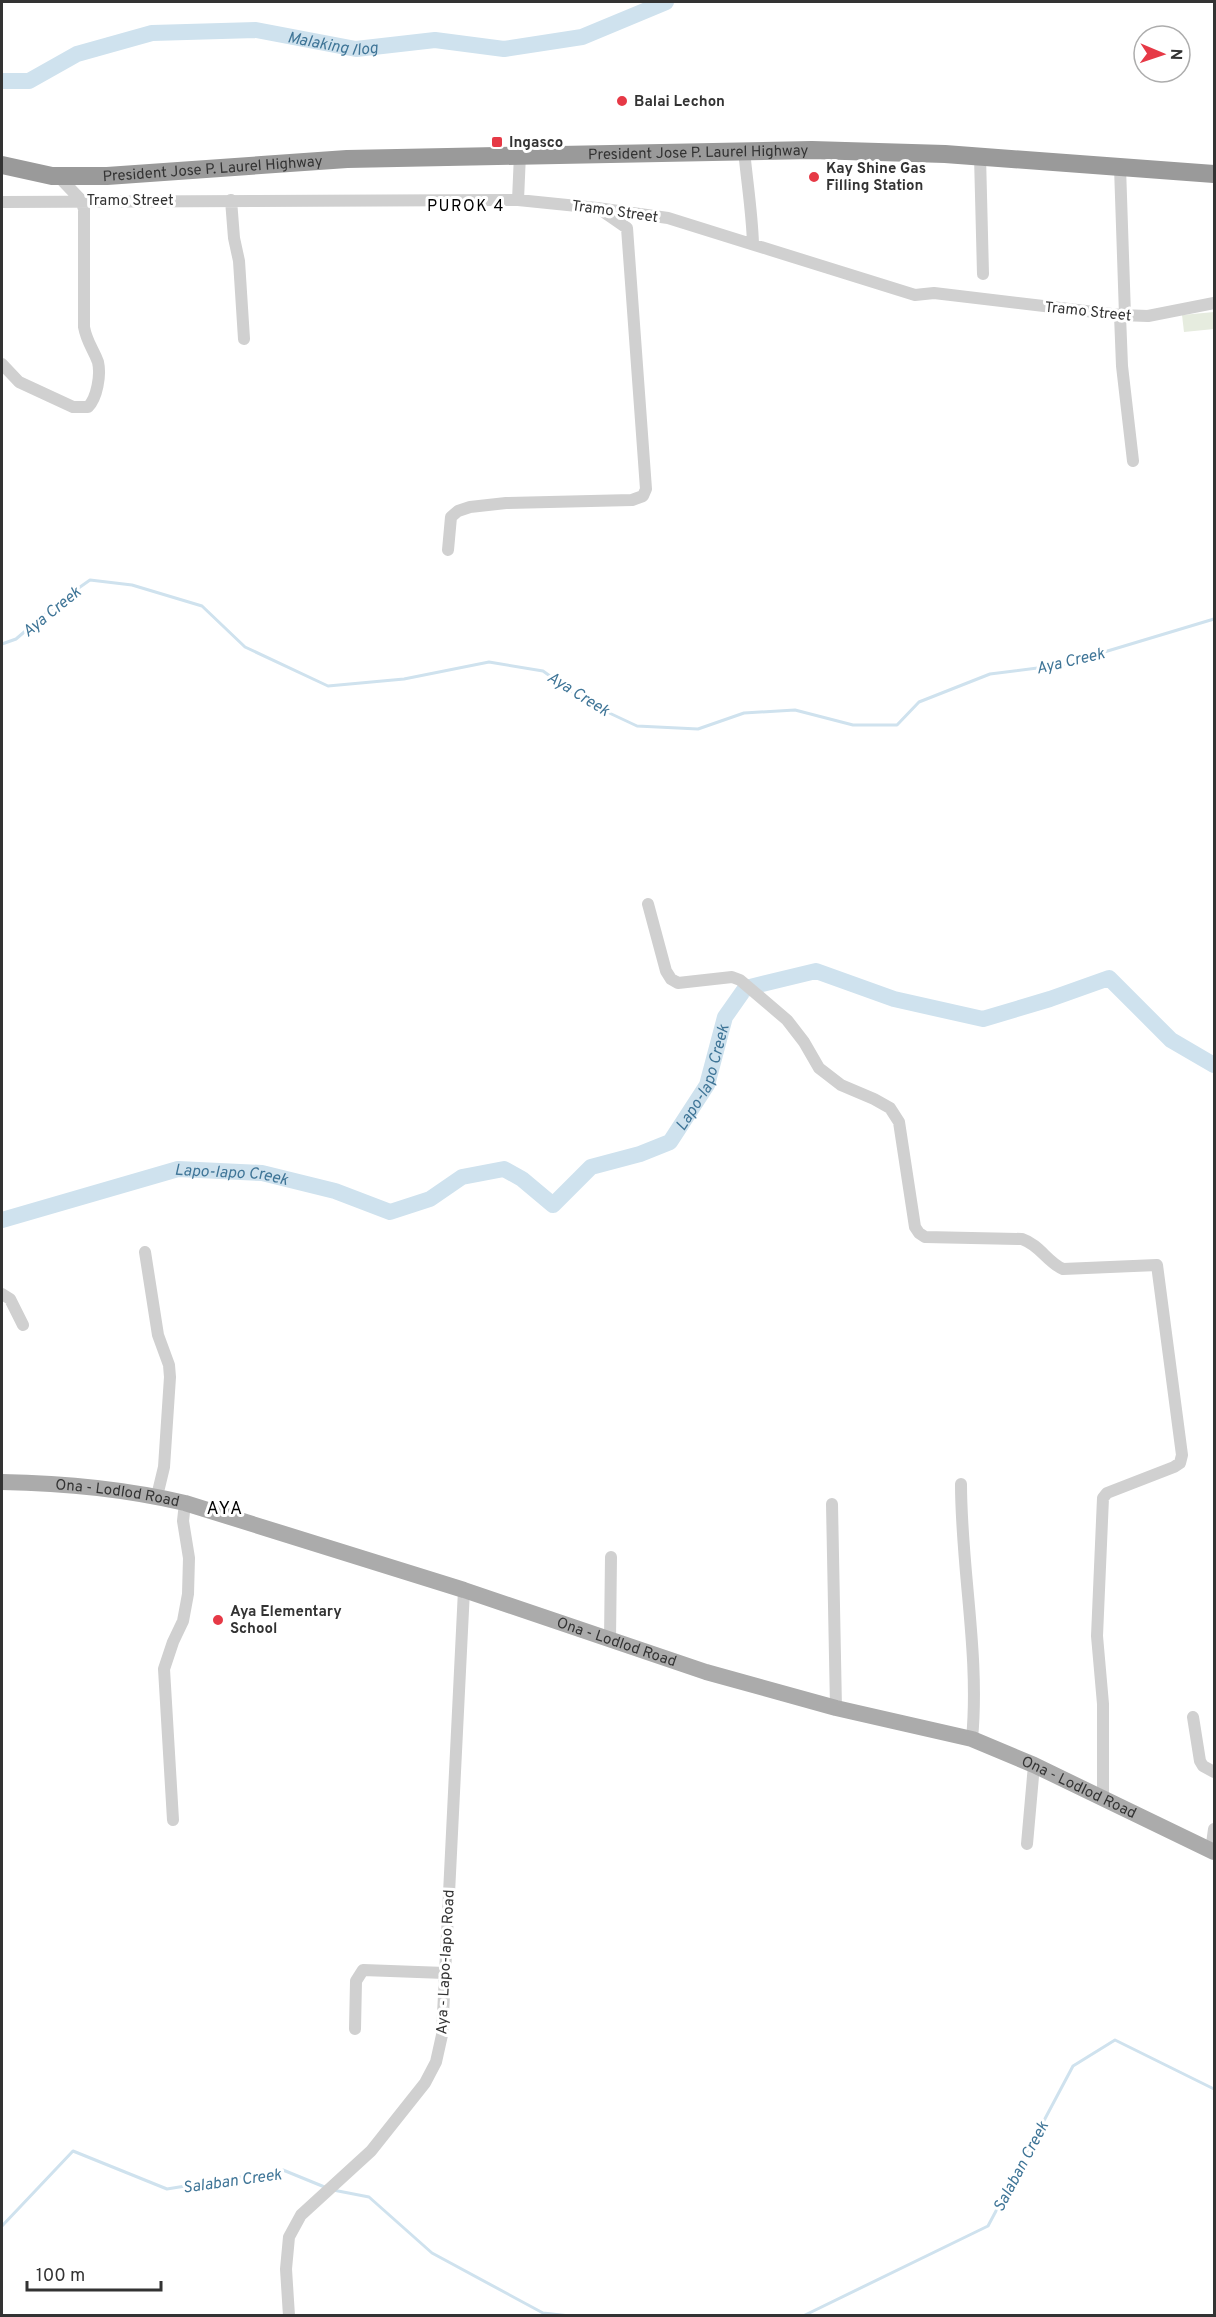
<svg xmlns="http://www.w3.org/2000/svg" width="1216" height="2317" font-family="Overpass,sans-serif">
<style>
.green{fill:#e6ecdf}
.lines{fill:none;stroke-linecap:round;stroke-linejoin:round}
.stream{stroke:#cfe2ee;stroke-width:3}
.river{stroke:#cfe2ee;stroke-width:16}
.minor{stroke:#d0d0d0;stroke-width:12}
.major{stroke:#ababab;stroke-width:16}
.highway{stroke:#9a9a9a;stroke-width:18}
.poi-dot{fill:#e63946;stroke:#fff;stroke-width:2}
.labels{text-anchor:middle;stroke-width:6;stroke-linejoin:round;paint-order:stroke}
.poi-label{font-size:15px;font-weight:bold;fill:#333;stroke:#fff;text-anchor:start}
.street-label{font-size:15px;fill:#333;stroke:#fff}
.water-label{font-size:16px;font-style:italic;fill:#3f7597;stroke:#fff}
.neighbourhood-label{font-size:16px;letter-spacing:1.5px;fill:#000;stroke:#fff}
.quarter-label{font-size:18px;letter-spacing:1.5px;fill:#000;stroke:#fff}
</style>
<rect width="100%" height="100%" fill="#fff"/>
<!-- green -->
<path class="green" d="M1214 312V329L1184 332 1182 315Z"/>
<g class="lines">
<!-- stream -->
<path class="stream" d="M2 644 16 639 63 599 90 580 132 585 202 606 245 647 328 686 404 679 489 662 543 671 588 703 637 726 698 729 744 713 795 710 853 725H897L919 702 990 674 1061 665 1214 619
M333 2190 369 2197 432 2253 543 2313 570 2316
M2 2226 73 2151 167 2189 283 2170 327 2188
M803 2316 988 2226 1073 2066 1115 2040 1214 2089"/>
<!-- river -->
<g class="river">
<path id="s1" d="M2 81H29L77 54 152 33 256 30 356 49 435 40 504 49 582 37 666 2"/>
<path id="s2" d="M2 1220 178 1169 262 1173 335 1191 390 1212 430 1199 462 1177 504 1169 522 1179 553 1205 591 1167 640 1154 670 1142 707 1085 725 1017 744 990 750 987 816 971 894 999 983 1019 1050 999 1109 978 1171 1040 1214 1065"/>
</g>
<!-- minor -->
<path class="minor" d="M744 150C747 182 752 212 753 244
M980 156 983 274
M1120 167 1125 315
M231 200 234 238 239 261 244 339
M518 200 520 154
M2 202 518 200 597 208 668 218 915 295 934 293 1120 315 1148 316 1214 303
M1120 315 1122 366 1133 461
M2 364 19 382 73 407H88C97 398 101 375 98 362 93 348 87 343 84 327V209L81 200 59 177
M448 550 451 517 458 511 470 507 506 503 632 500 643 496 646 489 627 228 601 210
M648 904 666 971 671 979 678 983 732 977 740 980 787 1020 804 1042 819 1068 841 1085 874 1099 890 1108 899 1122 915 1227 919 1233 925 1237 1022 1239C1040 1245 1047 1262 1063 1269L1157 1265 1182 1455 1180 1463 1174 1467 1107 1493 1103 1498 1097 1636 1103 1704V1798
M145 1252 158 1335 169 1365 170 1377 164 1467 157 1496
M2 1294 10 1299 23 1325
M961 1484C961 1569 980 1654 972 1739
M832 1504 836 1708
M610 1639 611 1557
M1193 1717 1200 1761 1203 1766 1214 1772
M173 1820 164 1669 173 1642 183 1621 188 1594 189 1558 183 1521 185 1503
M1027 1844 1034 1765
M1211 1851 1214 1829
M355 2029 356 1981 363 1970 445 1973
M289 2316 286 2269 289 2237 301 2215 371 2151 425 2083 436 2062 442 2035 464 1590"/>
<!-- major -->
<path class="major" id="s3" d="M2 1482C64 1483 125 1489 185 1503L464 1590 706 1672 836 1708 972 1739 1034 1765 1214 1852"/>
<!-- highway -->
<path class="highway" id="s4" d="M2 165 52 176H107L347 159 812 150 945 154 1214 174"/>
</g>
<!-- markers -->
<g class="poi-dot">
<circle cx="622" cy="101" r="6"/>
<rect x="491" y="136" width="12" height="12" rx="3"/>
<circle cx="814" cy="177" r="6"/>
<circle cx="218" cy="1620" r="6"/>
</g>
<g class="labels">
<!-- poi labels -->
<g class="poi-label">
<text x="634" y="106">Balai Lechon</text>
<text x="509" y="147">Ingasco</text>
<text x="826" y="173">Kay Shine Gas<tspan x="826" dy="17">Filling Station</tspan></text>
<text x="230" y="1616">Aya Elementary<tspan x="230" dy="17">School</tspan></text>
</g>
<!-- street labels -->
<g class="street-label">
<text dy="5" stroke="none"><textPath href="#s4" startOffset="698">President Jose P. Laurel Highway</textPath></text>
<text dy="5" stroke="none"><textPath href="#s4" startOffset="212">President Jose P. Laurel Highway</textPath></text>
<text x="130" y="205">Tramo Street</text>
<text transform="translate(615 211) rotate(8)" y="5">Tramo Street</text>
<text transform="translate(1088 311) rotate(6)" y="5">Tramo Street</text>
<text dy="5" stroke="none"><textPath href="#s3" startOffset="116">Ona - Lodlod Road</textPath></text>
<text dy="5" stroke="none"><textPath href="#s3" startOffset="638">Ona - Lodlod Road</textPath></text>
<text dy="5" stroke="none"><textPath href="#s3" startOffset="1124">Ona - Lodlod Road</textPath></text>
<text transform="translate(445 1962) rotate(-87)" y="5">Aya - Lapo-lapo Road</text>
</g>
<!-- water labels -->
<g class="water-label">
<text dy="6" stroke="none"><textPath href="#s1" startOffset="342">Malaking Ilog</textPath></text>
<text transform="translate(51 611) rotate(-39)" y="6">Aya Creek</text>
<text transform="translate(1070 660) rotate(-13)" y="6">Aya Creek</text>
<text transform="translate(579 693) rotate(32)" y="6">Aya Creek</text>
<text dy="6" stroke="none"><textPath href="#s2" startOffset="796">Lapo-lapo Creek</textPath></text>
<text dy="6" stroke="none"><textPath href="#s2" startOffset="237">Lapo-lapo Creek</textPath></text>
<text transform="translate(1020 2166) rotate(-62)" y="6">Salaban Creek</text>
<text transform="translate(232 2180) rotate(-8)" y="6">Salaban Creek</text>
</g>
<!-- neighbourhood labels -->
<g class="neighbourhood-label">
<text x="466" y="211">PUROK 4</text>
</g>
<!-- quarter labels -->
<g class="quarter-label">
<text x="225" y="1514">AYA</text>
</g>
</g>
<!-- border -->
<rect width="1216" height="2317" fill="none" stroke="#333333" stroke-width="6"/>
<!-- north arrow -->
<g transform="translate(1162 54) rotate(92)"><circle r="28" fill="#ffffff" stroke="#adadad" stroke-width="1.5"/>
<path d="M0-4.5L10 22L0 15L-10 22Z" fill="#e63946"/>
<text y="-9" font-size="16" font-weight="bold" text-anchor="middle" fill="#333333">N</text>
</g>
<!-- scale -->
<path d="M27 2281v9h134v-9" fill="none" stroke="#333333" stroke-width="3"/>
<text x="36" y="2281" font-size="18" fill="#333333" stroke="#ffffff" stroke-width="4.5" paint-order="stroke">100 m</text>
</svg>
